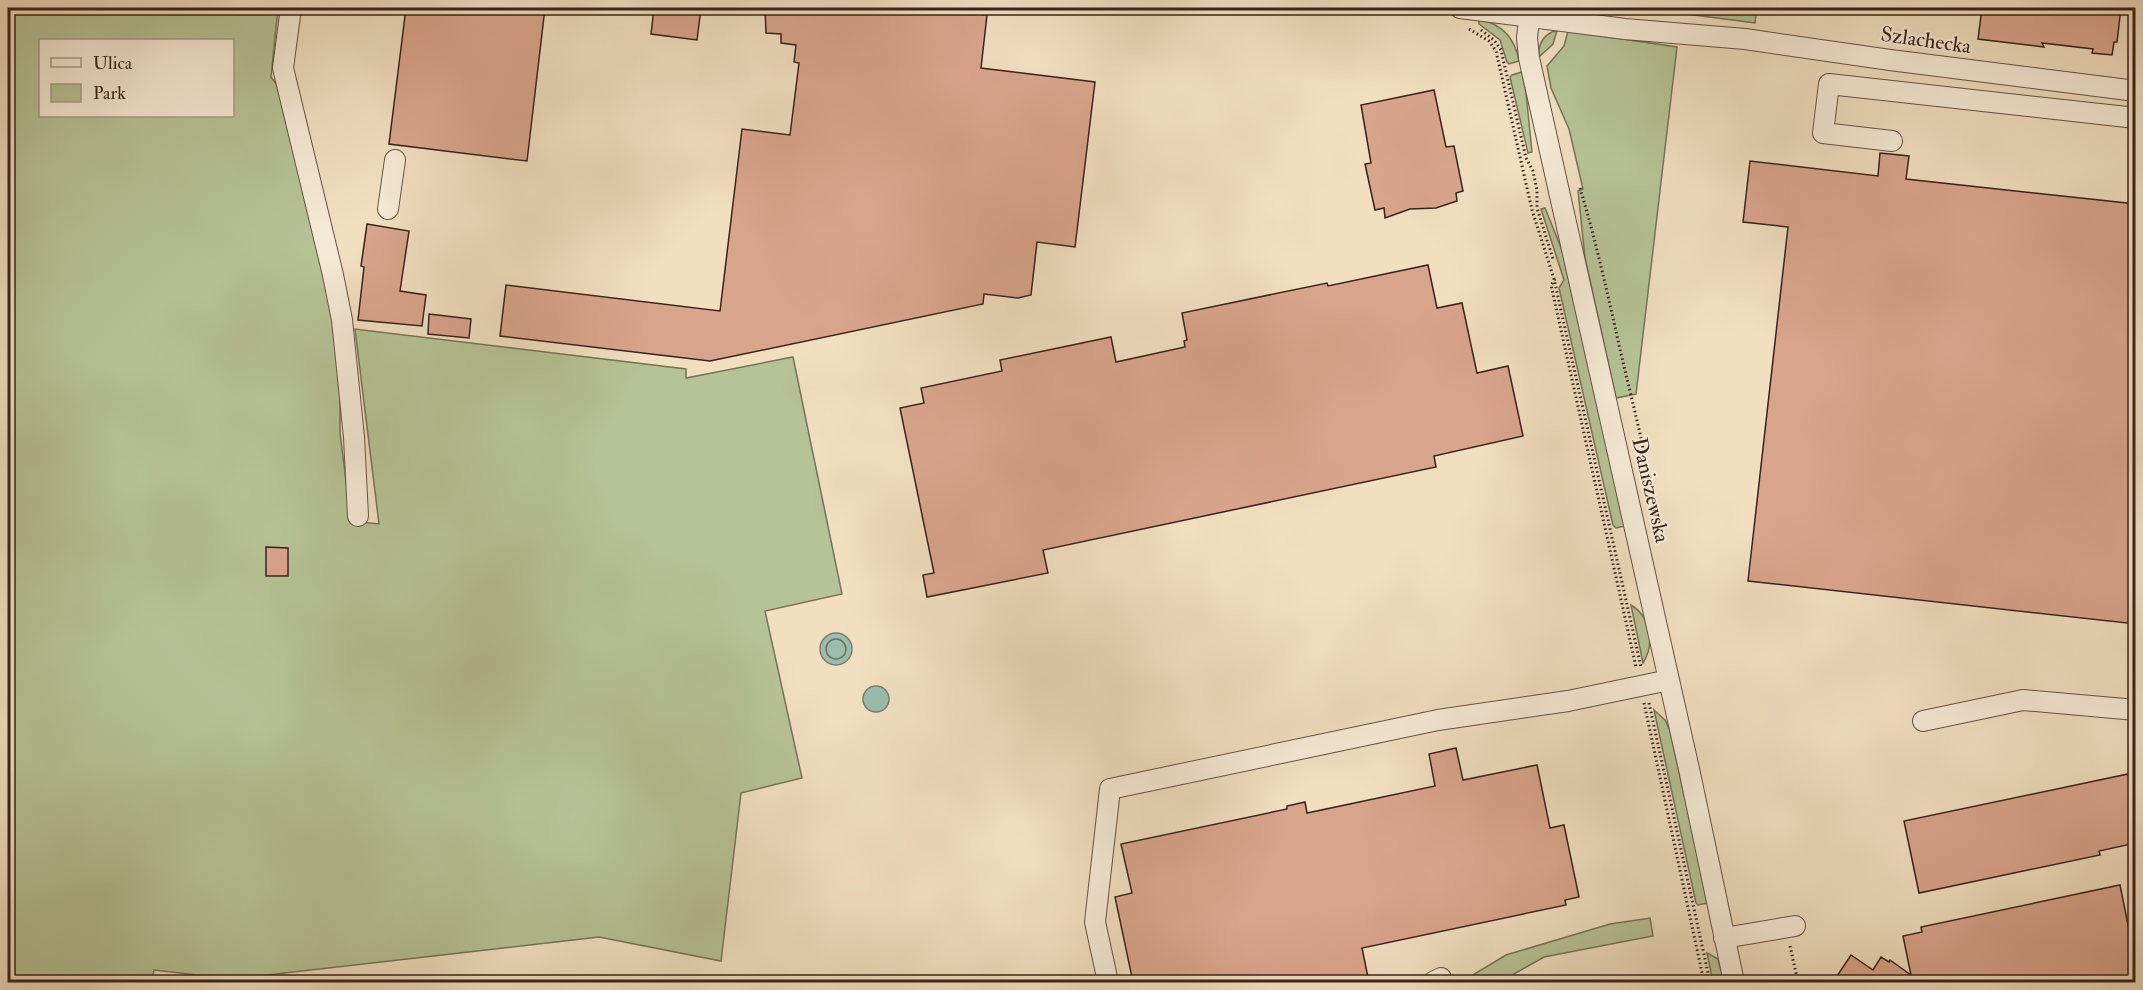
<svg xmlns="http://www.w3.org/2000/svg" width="2143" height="990" font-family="'IM FELL Double Pica',serif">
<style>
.green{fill:#b6c396;stroke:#777358;stroke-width:1.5;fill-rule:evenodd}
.water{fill:#9bbdad;stroke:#737f73;stroke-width:1.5}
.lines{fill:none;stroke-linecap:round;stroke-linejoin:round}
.shore{stroke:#6a7064;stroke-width:1.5}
.building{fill:#d9a48c;stroke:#38231b;stroke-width:1.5}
.minor-casing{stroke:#665244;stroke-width:22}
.path{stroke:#38231b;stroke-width:3;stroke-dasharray:1.5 3;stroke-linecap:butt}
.minor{stroke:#f6ead6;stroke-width:20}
.labels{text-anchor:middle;stroke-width:4.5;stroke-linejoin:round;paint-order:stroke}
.street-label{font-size:21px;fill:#38231b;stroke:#f6ead6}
</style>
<rect width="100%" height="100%" fill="#f1dfc0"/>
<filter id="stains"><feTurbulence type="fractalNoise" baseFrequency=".00333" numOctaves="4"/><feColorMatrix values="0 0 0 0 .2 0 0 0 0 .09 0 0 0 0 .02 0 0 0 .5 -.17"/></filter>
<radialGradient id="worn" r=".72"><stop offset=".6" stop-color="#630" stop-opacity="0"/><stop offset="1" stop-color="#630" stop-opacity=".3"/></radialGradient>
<!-- green -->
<path class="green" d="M8 8H278L271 77 277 85 313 211 340 362V433L351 521 379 524 355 329 686 369V378L793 357 842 594 765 611 802 778 741 793 721 961 599 937 232 979 154 970 152 982H8ZM40 40H232V116H40Z
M1640 8H1757L1755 23Z
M1479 19C1502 24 1515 38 1519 61L1509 64 1507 62 1500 40 1479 24Z
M1557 30 1553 44 1539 57C1538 43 1544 34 1557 30Z
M1568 31 1677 47 1636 394 1616 398 1585 258 1578 191 1583 189 1569 129 1551 88 1547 66 1564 46Z
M1522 72 1526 93 1532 152 1528 153 1510 77 1512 75Z
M1545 208 1562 250 1625 526 1616 528 1613 525 1559 288 1564 280 1541 209Z
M1631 605C1651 617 1655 644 1643 663Z
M1654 710 1665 720 1670 731 1708 903 1698 905 1696 903Z
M1650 918 1653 936 1544 957 1500 982H1461L1506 955 1610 924Z
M1707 953 1718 959 1724 982H1713Z"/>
<!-- water -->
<path class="water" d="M820 649a16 16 0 1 1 32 0a16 16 0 1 1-32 0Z
M863 699a13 13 0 1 1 26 0a13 13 0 1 1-26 0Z"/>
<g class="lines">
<!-- shore -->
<path class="shore" d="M826 649a10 10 0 1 1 20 0a10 10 0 1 1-20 0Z"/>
</g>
<!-- building -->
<path class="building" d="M406 8H545L527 161 389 144Z
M654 8H701L697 40 651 34Z
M765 8H927L987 15 981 68 1095 82 1075 247 1037 242 1031 295 1018 298 984 294 983 304 710 361 500 336 506 285 720 311 742 129 790 135 799 63 794 62 796 45 781 43V34L766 33Z
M1982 8H2029L2063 12V8H2121L2117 42H2114L2112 55 2092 53 2093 49 2042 43 2044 47 1978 39Z
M1434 90 1446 147 1454 146 1463 191 1456 193 1457 201 1436 208 1410 209 1385 218 1384 208 1375 210 1365 164 1371 163 1361 105Z
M1880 153 1909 156 1906 179 2136 204V624L1748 581 1788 227 1743 222 1750 161 1878 176Z
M367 224 409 231 400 291 426 295 422 326 358 320 364 267 361 266Z
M1428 265 1437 308 1462 303 1477 373 1508 366 1523 436 1434 456 1436 467 1043 550 1048 573 927 597 923 575 934 573 900 408 924 403 921 388 1002 371 1000 360 1111 337 1116 362 1185 347 1184 341 1187 340 1182 313 1327 283 1328 286Z
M429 314 471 319 469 338 428 334Z
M266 547 288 548V576H266Z
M1456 748 1463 780 1537 765 1550 828 1564 825 1579 897 1565 900 1566 905 1362 948 1369 982H1133L1115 897 1132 893 1121 844 1287 809V806L1305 802 1307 813 1435 786 1429 754Z
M2128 774 2136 812V843L2099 851 2100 855 1919 893 1904 821Z
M2120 885 2132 945 2136 944V982H1833L1851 955 1873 970 1881 957 1889 962 1890 960 1911 975 1903 936 1922 932 1921 927Z"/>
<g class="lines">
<defs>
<path id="minor" d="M291 8 283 68 333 275 342 320 354 437 358 516
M1460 8 1625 29 1745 39 1890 60 2136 91
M1530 8 1527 38 1529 58 1689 769 1734 982
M1892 141 1823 133 1829 84 2136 118
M388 209 395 160
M1923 721 2023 700 2136 710
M1724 938 1795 926
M1108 982 1095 922 1110 789 1438 720 1568 701 1669 680
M1433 982 1441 978"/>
</defs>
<!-- minor casing -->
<use href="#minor" class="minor-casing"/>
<!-- path -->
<path class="path" d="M1469 29 1489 41 1496 51 1532 210 1554 279 1641 667
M1481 30 1494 40 1501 50 1526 158 1533 171 1537 190V208L1553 259
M1580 188C1597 244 1609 301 1622 358 1635 413 1650 468 1655 524
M1555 279 1551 285 1636 667
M1644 703 1704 982
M1649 703 1710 982
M1790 946 1798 982"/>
<!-- minor -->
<use href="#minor" class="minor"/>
</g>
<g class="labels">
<!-- street labels -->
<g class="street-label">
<text transform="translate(1926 40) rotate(8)" y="7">Szlachecka</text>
<text transform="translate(1651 490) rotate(77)" y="7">Daniszewska</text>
</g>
</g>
<!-- margin -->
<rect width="2143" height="990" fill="none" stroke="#f1dfc0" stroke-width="30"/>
<rect x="9" y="9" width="2125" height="972" fill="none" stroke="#38231b" stroke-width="3"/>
<rect x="15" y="15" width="2113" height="960" fill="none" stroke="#38231b" stroke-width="1.5"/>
<!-- legend -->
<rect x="39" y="39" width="195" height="78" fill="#f6ead6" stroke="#aa9a8b" stroke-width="1.5"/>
<rect x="51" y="58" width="30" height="9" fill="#f6ead6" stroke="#aa9a8b" stroke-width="1.5"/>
<text x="93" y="69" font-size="18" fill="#38231b">Ulica</text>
<rect x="51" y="84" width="30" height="18" fill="#b6c396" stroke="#aa9a8b" stroke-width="1.5"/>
<text x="93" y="99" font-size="18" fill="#38231b">Park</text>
<rect width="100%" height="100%" filter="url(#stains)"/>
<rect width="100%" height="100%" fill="url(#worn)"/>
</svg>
